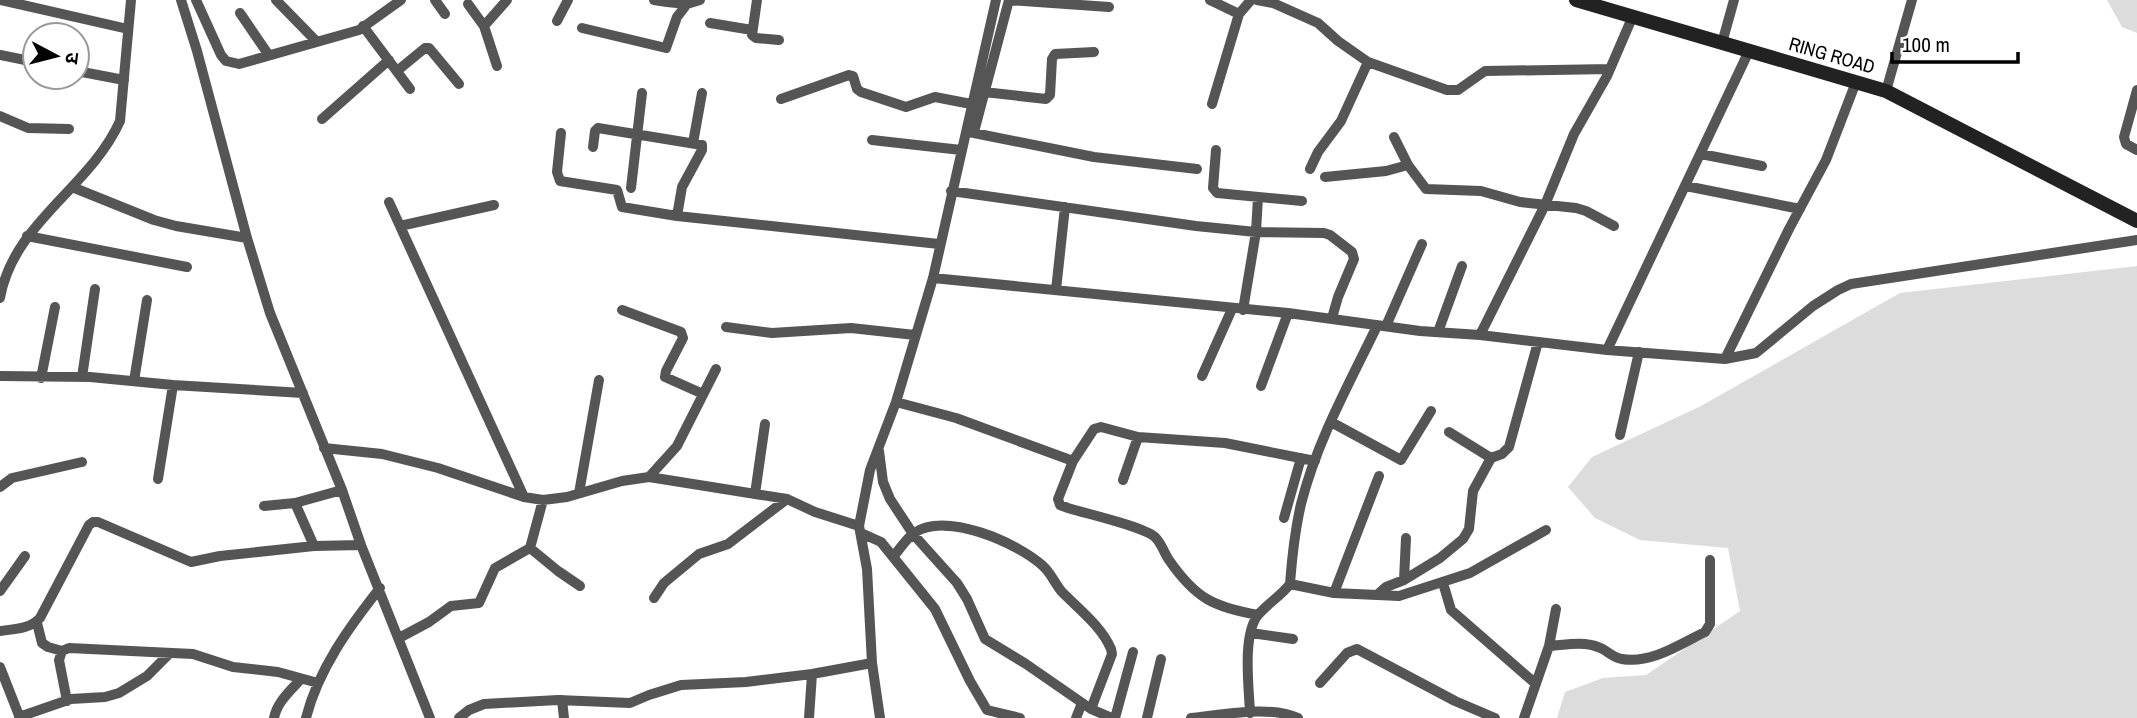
<svg xmlns="http://www.w3.org/2000/svg" width="2137" height="718" font-family="'Archivo Narrow','Noto Sans Devanagari',sans-serif">
<style>
.green{fill:#dcdcdc}
.lines{fill:none;stroke-linecap:round;stroke-linejoin:round}
.street{stroke:#555;stroke-width:10}
.secondary{stroke:#222;stroke-width:14}
.labels{text-anchor:middle;stroke-width:7;stroke-linejoin:round;paint-order:stroke}
.street-label{font-size:19px;fill:#000;stroke:#fff}
</style>
<rect width="100%" height="100%" fill="#fff"/>
<!-- green -->
<path class="green" d="M2107 0H2137V33L2122 27Z
M2137 266V718H1557L1565 692 1603 678 1646 675 1740 611 1728 548 1640 540 1595 518 1568 487 1592 457 1701 406 1900 293Z"/>
<g class="lines">
<!-- street -->
<path class="street" d="M1 0 128 29
M181 0 197 51 247 238 270 313 342 490 361 545 430 718
M196 0 221 55 226 61 239 64 359 30 401 0
M276 0 316 41
M435 0 445 14
M654 0 667 2V0
M757 0 752 35 756 38 779 40
M1210 0 1239 14 1251 0
M1257 0 1273 3 1318 23 1338 41 1368 62 1447 90H1458L1485 71 1610 69
M667 2 687 4 700 0
M468 4 484 26
M240 13 268 54
M557 21 568 0
M710 23 752 30
M363 26 410 89
M582 28 666 48 677 17 687 4
M1722 43 1734 0
M0 55 35 62
M497 66 484 26 507 0
M77 71 124 80
M397 71 425 48H429L459 84
M2137 90 2124 137 2126 144 2137 150
M1886 91 1912 0
M984 92 1046 99 1050 95 1052 59 1055 54 1094 52
M781 99 849 75 853 76 857 89 861 92 906 107 935 97 971 104
M1212 104 1239 14
M0 116 28 128 69 129
M322 119 389 60
M969 132 1094 157 1197 169
M974 132 1009 0 1109 7
M561 133 557 172 560 181 617 190 622 207 677 216
M1394 137 1408 165
M872 140 961 150
M693 143 702 93
M593 147 595 131 598 128 702 145V150L682 187 677 216 939 244
M1216 150 1213 188 1217 193 1302 201
M1701 154 1762 166
M1310 169 1318 152 1341 121 1368 62
M1325 177 1386 171 1408 165 1426 189 1481 191 1520 202 1576 208 1586 211 1614 226
M1686 186 1800 209
M72 187 154 220 176 226 247 238
M631 188 642 93
M951 191 1196 226 1256 232 1324 233 1330 235 1352 252 1354 259 1338 297 1332 318
M389 202 524 497
M400 226 494 205
M27 236 187 267
M933 278 1288 313 1420 331 1480 335 1545 205 1574 134 1607 76 1632 18
M1056 290 1065 207
M0 298C13 223 90 188 120 121L131 0
M622 310 681 332 683 338 666 371 665 377 703 394
M1243 310 1256 232 1258 197
M1377 326C1349 384 1317 441 1301 504 1295 530 1292 557 1290 584L1334 593 1399 596 1470 573 1546 530
M1386 326 1422 244
M726 327 772 333 851 328 915 335
M1438 332 1462 266
M1480 335 1607 350 1725 359 1789 229 1826 160 1856 82
M1607 350 1749 51
M1725 359 1756 353 1813 306 1838 290 1851 284 2137 240
M0 376 90 377 173 385 303 393
M1202 376 1232 309
M82 377 95 289
M41 378 55 307
M134 381 147 300
M1261 386 1288 313
M896 402 956 418 1073 461
M1331 422 1401 460 1431 411
M1620 435 1639 352
M324 448 382 454 438 468 524 497 543 500 567 497 622 481 649 477 787 499 815 512 859 526
M879 451 883 482 890 499 913 534 957 583 967 599 985 639 1026 664 1091 709 1112 718
M1491 458 1502 454 1509 447 1538 342
M649 477 677 446 716 369
M158 479 173 385
M1123 480 1138 437
M0 487 12 478 82 462
M579 493 599 380
M755 494 765 424
M543 500 530 548 558 571 580 586
M295 503 314 546
M264 506 295 503 342 490
M1284 518 1301 458
M861 533 881 542 935 609 970 681 987 710 1020 718
M893 557C899 550 906 539 914 533 946 511 1018 543 1043 566 1051 573 1055 584 1062 592 1079 609 1102 627 1111 649L1112 654 1091 709
M1404 580 1406 538
M1443 583 1451 610 1536 684
M0 591 25 556
M1334 593 1379 476
M1377 595 1386 587 1404 580 1440 558 1463 539 1469 529 1473 491 1491 458 1449 432
M654 598 664 583 699 554 728 544 787 499
M1258 615C1214 607 1196 599 1169 560 1164 553 1162 544 1155 537 1142 526 1087 514 1068 508L1060 505 1058 499 1073 461 1094 429 1101 427 1138 437 1225 443 1315 461
M37 623 42 643 48 647 62 651
M0 631C14 629 30 629 40 618L89 525 93 522H98L191 562 220 556 314 546 361 545
M1251 633 1293 639
M399 638 429 622 451 606 479 603 495 568 530 548
M1549 646C1565 645 1583 641 1598 647 1607 650 1613 658 1622 659 1652 664 1680 644 1705 632L1710 624V560
M0 667 20 718
M1320 683 1347 653 1357 649 1455 701 1495 718
M562 700 564 718
M67 701 59 660 62 651 69 648 193 654 233 667 278 672 318 683
M1250 713C1249 688 1242 635 1258 615 1268 603 1281 596 1290 584
M19 717 71 699 105 697 119 693 147 676 170 653
M274 718C277 702 291 690 301 679
M306 718C318 670 349 627 380 588
M459 718 469 710 484 704 558 700 630 703 649 695 681 685 746 682 812 674 872 663
M809 718 812 674
M880 718 872 663 867 569 859 526 870 470 896 402 933 278 996 0
M1076 718 1082 703
M1115 718 1133 652
M1147 718 1161 659
M1191 718C1222 715 1269 705 1298 718
M1524 718 1549 646 1556 609"/>
<!-- secondary -->
<path class="secondary" d="M1576 0 1886 91 2137 221"/>
</g>
<g class="labels">
<!-- street labels -->
<g class="street-label">
<text transform="translate(1832 55) rotate(16)" y="7">RING ROAD</text>
</g>
</g>
<!-- north arrow -->
<g transform="translate(56 56) rotate(97)"><circle r="33" fill="#ffffff" stroke="#999999" stroke-width="2"/>
<path d="M0-5L12 26L0 18L-12 26Z" fill="#000000"/>
<text y="-10" font-size="19" font-weight="bold" text-anchor="middle" fill="#000000">उ</text>
</g>
<!-- scale -->
<path d="M1892 52v10h126v-10" fill="none" stroke="#000000" stroke-width="3.5"/>
<text x="1902" y="52" font-size="21" fill="#000000" stroke="#ffffff" stroke-width="5" paint-order="stroke">100 m</text>
</svg>
